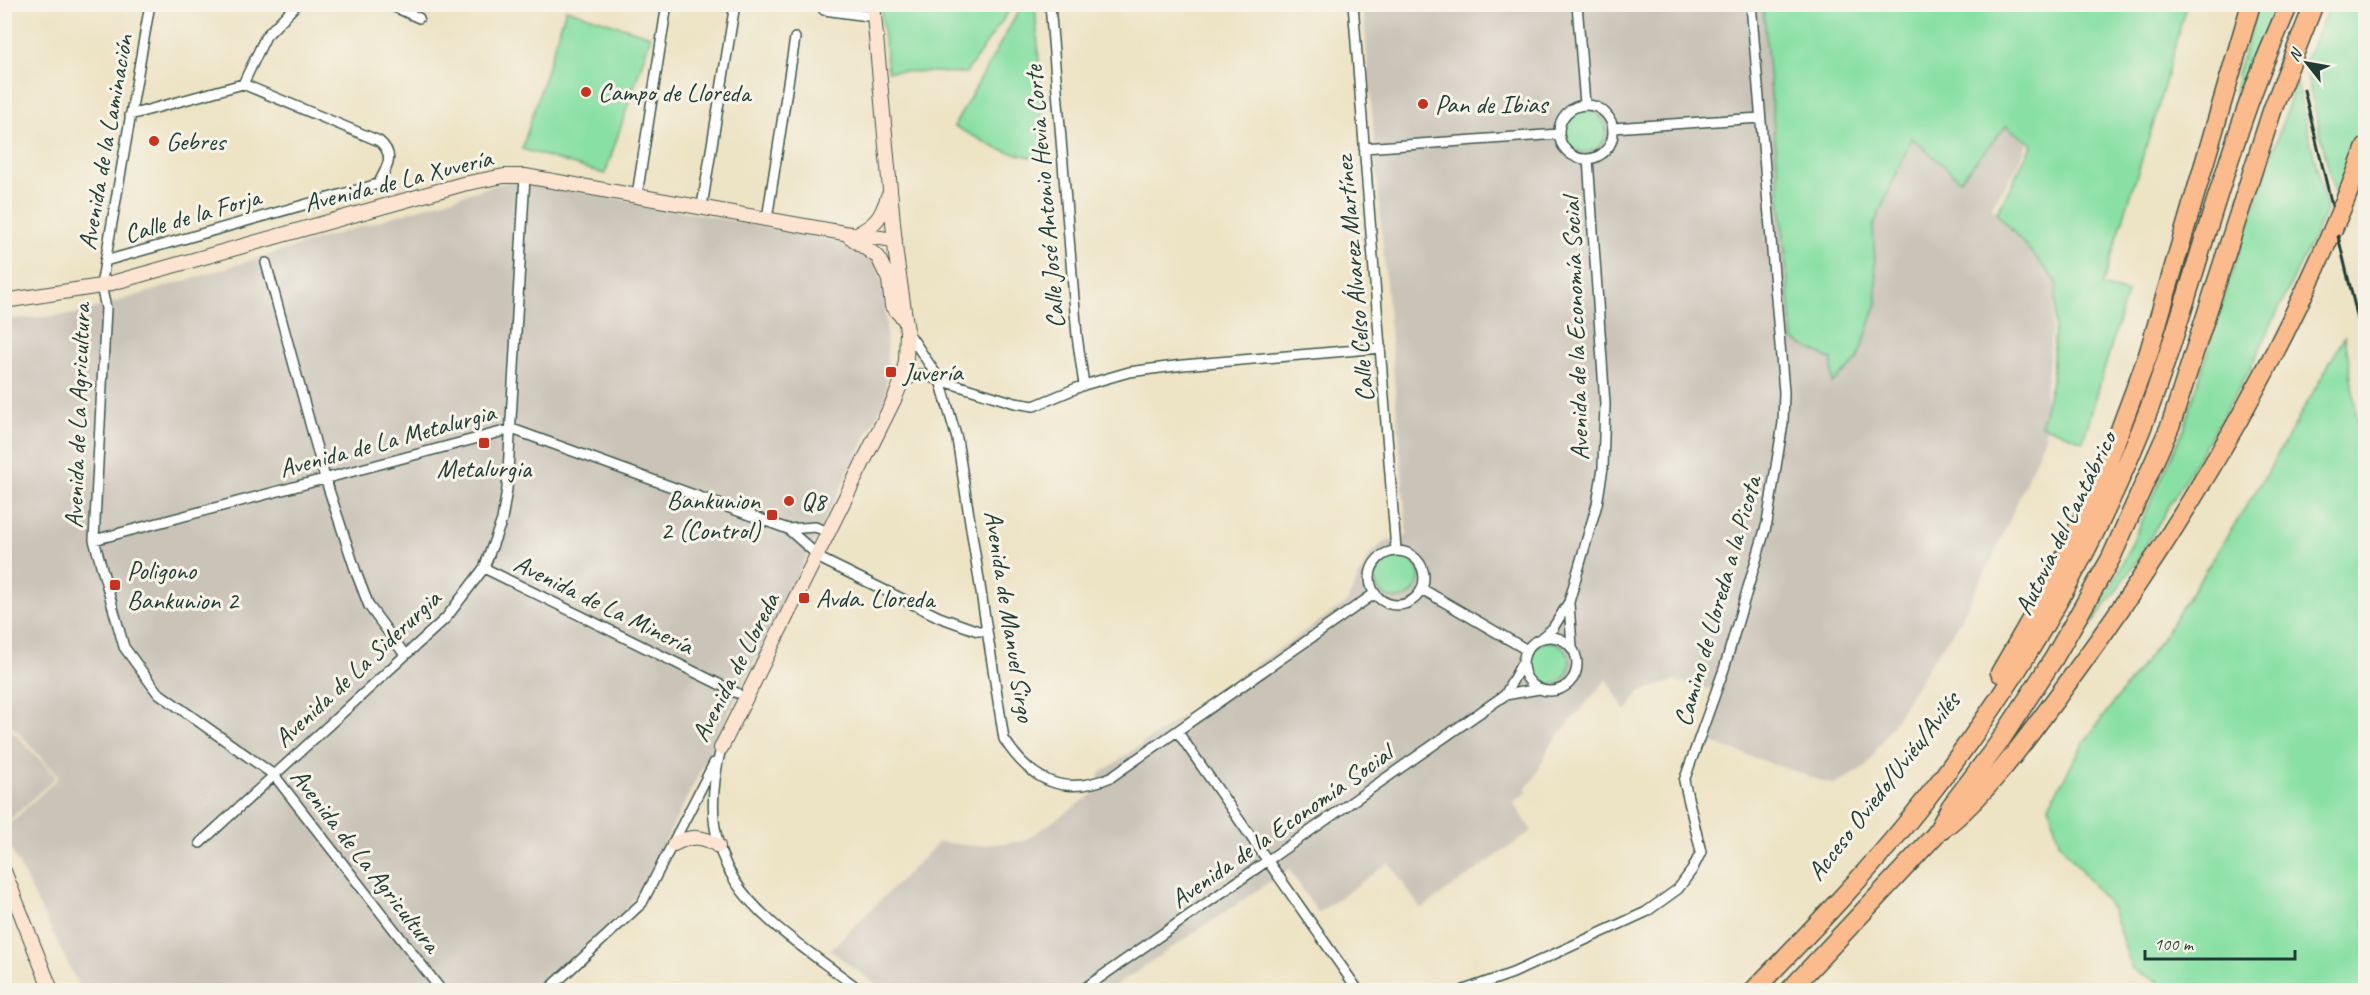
<svg xmlns="http://www.w3.org/2000/svg" width="2370" height="995" font-family="Caveat,sans-serif">
<style>
.industrial{fill:#c9c3b8}
.green{fill:#89e0a4;stroke:#548e6c;stroke-width:1.5}
.lines{fill:none;stroke-linecap:round;stroke-linejoin:round}
.street-casing{stroke:#3e564a;stroke-width:12}
.secondary-casing{stroke:#3e564a;stroke-width:16}
.highway-casing{stroke:#3e564a;stroke-width:21}
.street{stroke:#fff;stroke-width:9}
.secondary{stroke:#fde4d1;stroke-width:14}
.highway{stroke:#fbbb8d;stroke-width:18}
.rail{stroke:#1f3d34;stroke-width:3}
.poi-dot{fill:#c8321e;stroke:#f7f3e8;stroke-width:2}
.labels{text-anchor:middle;stroke-width:6;stroke-linejoin:round;paint-order:stroke}
.poi-label{font-size:26px;fill:#1f3d34;stroke:#f7f3e8;text-anchor:start}
.street-label{font-size:26px;fill:#1f3d34;stroke:#f7f3e8}
</style>
<rect width="100%" height="100%" fill="#f7f3e8"/>
<filter id="ink" filterUnits="userSpaceOnUse"><feTurbulence type="fractalNoise" baseFrequency=".0167" numOctaves="2"/><feDisplacementMap in="SourceGraphic" scale="12" xChannelSelector="R" yChannelSelector="G"/><feConvolveMatrix kernelMatrix="1 2 1 2 8 2 1 2 1" color-interpolation-filters="sRGB"/></filter>
<filter id="wash" filterUnits="userSpaceOnUse"><feTurbulence type="fractalNoise" baseFrequency=".008" numOctaves="4" result="noise"/><feDisplacementMap in="SourceGraphic" scale="24" xChannelSelector="R" yChannelSelector="G"/><feGaussianBlur stdDeviation="1.35" result="paint"/><feColorMatrix in="noise" values="0 0 0 0 0 0 0 0 0 0 0 0 0 0 0 0 0 1.4 0 .05"/><feComposite in="paint" operator="in"/></filter>
<g filter="url(#wash)">
<rect width="100%" height="100%" fill="#ede3c5"/>
<!-- industrial -->
<path class="industrial" d="M1363 5H1763L1793 340 1832 360 1831 385 1857 361 1867 221 1910 135 1999 123 2029 138 2019 164 1991 206 2057 274 2045 394V437L1998 547 1957 626 1933 659 1866 767 1834 785 1703 740 1723 692 1674 681 1639 692 1626 712 1607 679 1550 745 1534 779 1525 788 1528 792 1513 802 1532 831 1421 909 1389 863 1318 913 1289 869 1109 990H883L830 950 939 842 975 846 1024 841 1099 790V774L1347 602 1369 556 1383 543 1407 535Z
M515 179 843 242 875 260 884 289 887 349 886 397 644 884 624 912 535 990H81L5 837V828L59 777 5 718V320L77 314Z
M5 723 56 777 5 824Z"/>
<!-- green -->
<path class="green" d="M880 4 1013 5 966 73 888 71Z
M1022 5H1035L1046 161 998 149 954 126Z
M1763 5H2186L2156 115 2102 286 2127 293 2083 441 2041 425 2052 381 2057 282 1997 213 2032 144 2006 126 1960 180 1912 138 1873 227 1877 303 1857 361 1832 383V360L1793 340Z
M2258 5H2277L2248 78 2235 102 2237 74Z
M2330 5H2365V124L2336 201 2304 63Z
M566 9 651 36 605 174 522 149Z
M2296 82 2327 209 2248 373 2131 570 2082 638 2117 576 2184 429 2228 284Z
M1564 131a21 21 0 1 1 42 0a21 21 0 1 1-42 0Z
M2345 336 2366 482 2365 990H2155L2159 982 2132 969 2112 909 2059 842 2049 805 2085 741 2163 637 2266 475Z
M1375 577a22 22 0 1 1 44 0a22 22 0 1 1-44 0Z
M1528 663a21 21 0 1 1 42 0a21 21 0 1 1-42 0Z"/>
</g>
<g filter="url(#ink)">
<g class="lines">
<defs>
<path id="street" d="M150 4 101 286 106 308 94 540 124 647 157 692 274 775 441 990
M388 4 419 18
M819 4 824 10 875 17
M1050 4 1077 336 1084 385
M1353 4 1396 550
M1577 4 1585 104
M243 84 266 36 297 4
M1559 132a27 27 0 1 1 54 0a27 27 0 1 1-54 0Z
M1613 128 1760 118
M1364 148 1559 134
M637 195 667 4
M702 206 735 4
M767 219 795 38
M105 261 378 184C387 168 396 155 379 141L243 84 130 115
M266 263 325 478 357 575 369 606 405 655
M907 331 940 380 957 439 1004 739C1031 781 1064 797 1111 777L1374 594
M901 383 920 374 1015 403 1034 406 1084 385 1129 372 1183 365 1381 348
M788 529 815 527 829 532
M94 540 512 429 788 529 823 560 939 617 978 631H986
M1370 578a27 27 0 1 1 54 0a27 27 0 1 1-54 0Z
M484 568 737 693
M1422 589 1527 650
M1569 604 1572 647
M1523 664a27 27 0 1 1 54 0a27 27 0 1 1-54 0Z
M1541 638 1553 628 1569 602 1597 504 1603 468 1605 404 1588 159
M1505 695 1521 665
M1177 731 1358 990
M721 748C688 882 767 919 860 990
M200 843 446 618 484 568 502 520 507 489 525 176
M548 990 642 903 714 763
M1082 990 1505 695 1539 689
M1464 990 1513 973 1646 912 1678 889 1692 870 1701 852 1684 781 1724 669 1767 523 1783 423 1784 392 1751 4"/>
<path id="secondary" d="M857 234C876 225 882 216 888 196
M849 236 878 257 889 280 892 306 904 319
M4 301 101 286 463 184 504 176H525L844 233 895 240
M721 748 894 400 901 383 906 361 907 331 896 255 873 4
M674 844C690 836 703 835 718 846
M4 871 51 990"/>
<path id="highway" d="M2000 673 2056 576 2106 467 2148 355 2251 4
M1942 829C1987 796 2035 727 2069 681 2190 517 2294 339 2366 147
M1754 990C1816 926 1879 861 1933 790 2023 674 2099 541 2151 404 2188 302 2214 196 2252 94 2263 64 2276 34 2289 4
M1790 990 1936 834 1951 806 1998 744 2054 658 2111 558 2171 424 2273 108 2314 4"/>
</defs>
<!-- street casing -->
<use href="#street" class="street-casing"/>
<!-- secondary casing -->
<use href="#secondary" class="secondary-casing"/>
<!-- highway casing -->
<use href="#highway" class="highway-casing"/>
<!-- street -->
<use href="#street" class="street"/>
<!-- secondary -->
<use href="#secondary" class="secondary"/>
<!-- highway -->
<use href="#highway" class="highway"/>
<!-- rail -->
<path class="rail" d="M2304 90 2332 206
M2338 236 2366 353"/>
</g>
</g>
<!-- markers -->
<g class="poi-dot">
<circle cx="586" cy="92" r="6"/>
<circle cx="1423" cy="104" r="6"/>
<circle cx="154" cy="141" r="6"/>
<rect x="885" y="366" width="12" height="12" rx="3"/>
<rect x="478" y="437" width="12" height="12" rx="3"/>
<circle cx="789" cy="501" r="6"/>
<rect x="766" y="509" width="12" height="12" rx="3"/>
<rect x="109" y="579" width="12" height="12" rx="3"/>
<rect x="798" y="592" width="12" height="12" rx="3"/>
</g>
<g class="labels">
<!-- poi labels -->
<g class="poi-label">
<text x="598" y="101">Campo de Lloreda</text>
<text x="1435" y="113">Pan de Ibias</text>
<text x="166" y="150">Gebres</text>
<text x="903" y="381">Juvería</text>
<text x="484" y="477" text-anchor="middle">Metalurgia</text>
<text x="760" y="509" text-anchor="end">Bankunion<tspan x="760" dy="30">2 (Control)</tspan></text>
<text x="801" y="510">Q8</text>
<text x="127" y="579">Poligono<tspan x="127" dy="30">Bankunion 2</tspan></text>
<text x="816" y="607">Avda. Lloreda</text>
</g>
<!-- street labels -->
<g class="street-label">
<text transform="translate(105 142) rotate(-80)" y="9">Avenida de la Laminación</text>
<text transform="translate(398 180) rotate(-14)" y="9">Avenida de La Xuvería</text>
<text transform="translate(1044 197) rotate(-95)" y="9">Calle José Antonio Hevia Corte</text>
<text transform="translate(192 215) rotate(-16)" y="9">Calle de la Forja</text>
<text transform="translate(1354 279) rotate(-95)" y="9">Calle Celso Álvarez Martínez</text>
<text transform="translate(1575 329) rotate(-92)" y="9">Avenida de la Economía Social</text>
<text transform="translate(77 416) rotate(-88)" y="9">Avenida de La Agricultura</text>
<text transform="translate(387 440) rotate(-15)" y="9">Avenida de La Metalurgia</text>
<text transform="translate(2065 523) rotate(-64)" y="9">Autovía del Cantábrico</text>
<text transform="translate(1717 601) rotate(-74)" y="9">Camino de Lloreda a la Picota</text>
<text transform="translate(604 604) rotate(26)" y="9">Avenida de La Minería</text>
<text transform="translate(1010 616) rotate(81)" y="9">Avenida de Manuel Sirgo</text>
<text transform="translate(735 667) rotate(-63)" y="9">Avenida de Lloreda</text>
<text transform="translate(357 668) rotate(-43)" y="9">Avenida de La Siderurgia</text>
<text transform="translate(1883 786) rotate(-52)" y="9">Acceso Oviedo/Uviéu/Avilés</text>
<text transform="translate(1281 826) rotate(-35)" y="9">Avenida de la Economía Social</text>
<text transform="translate(366 860) rotate(52)" y="9">Avenida de La Agricultura</text>
</g>
</g>
<!-- margin -->
<rect width="2370" height="995" fill="none" stroke="#f7f3e8" stroke-width="24"/>
<!-- north arrow -->
<g transform="translate(2307 63) rotate(301)" stroke="#f7f3e8" stroke-width="4.5" paint-order="stroke">
<path d="M0-4.5L10 22L0 15L-10 22Z" fill="#1f3d34"/>
<text y="-9" font-size="16" font-weight="bold" text-anchor="middle" fill="#1f3d34">N</text>
</g>
<!-- scale -->
<path d="M2145 950v9h150v-9" fill="none" stroke="#1f3d34" stroke-width="3"/>
<text x="2154" y="950" font-size="18" fill="#1f3d34" stroke="#f7f3e8" stroke-width="4.5" paint-order="stroke">100 m</text>
</svg>
